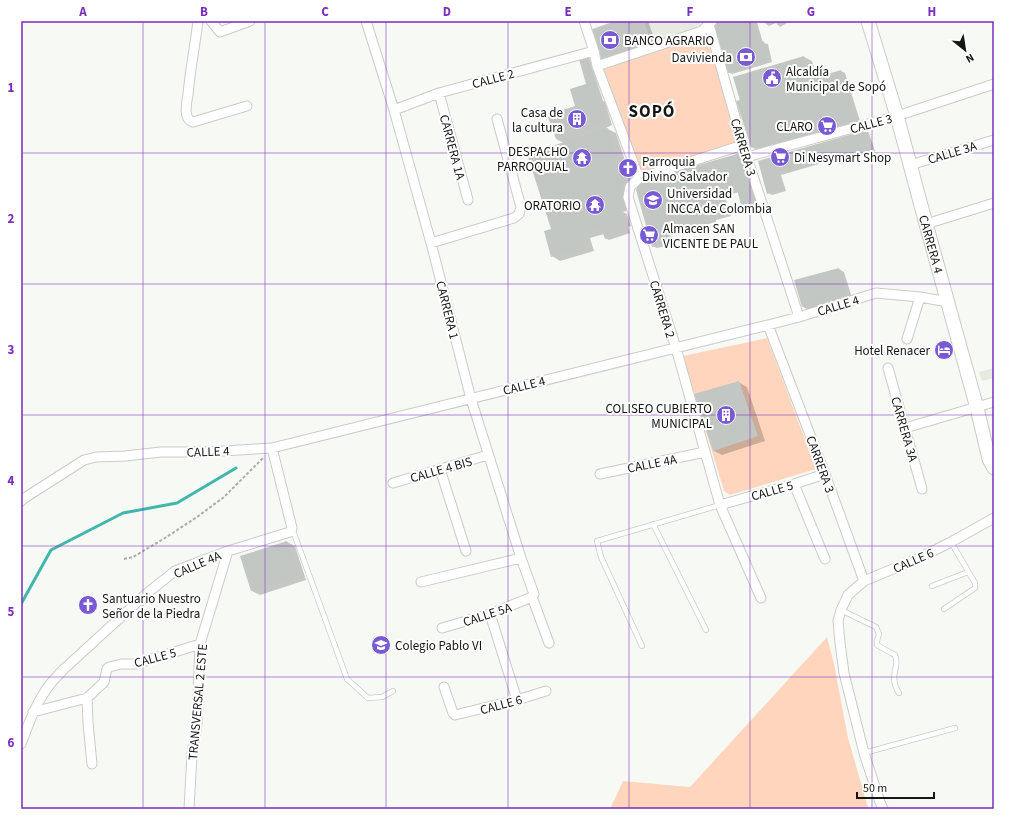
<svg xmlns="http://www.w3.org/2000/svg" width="1015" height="830" font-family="'Source Sans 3',sans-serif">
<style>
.built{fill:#e7eae0}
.green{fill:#ffd6bd}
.shadow{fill:#0003}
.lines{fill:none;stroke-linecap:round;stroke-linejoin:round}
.stream{stroke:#41b6ad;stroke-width:3}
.building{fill:#c3c7c4}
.lane-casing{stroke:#cbccc8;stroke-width:6}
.street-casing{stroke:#cbccc8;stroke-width:11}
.secondary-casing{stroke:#cbccc8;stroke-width:15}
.path{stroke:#abada9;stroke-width:2;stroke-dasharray:3 2;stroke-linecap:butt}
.lane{stroke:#fff;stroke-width:4.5}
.street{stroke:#fff;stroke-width:9}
.secondary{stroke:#fff;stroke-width:13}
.grid{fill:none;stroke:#7b2cbf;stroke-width:1;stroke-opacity:0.55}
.labels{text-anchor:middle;stroke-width:4;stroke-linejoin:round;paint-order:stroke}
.poi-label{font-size:13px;fill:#161715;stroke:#fff;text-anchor:start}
.street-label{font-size:13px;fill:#161715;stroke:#fff}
.district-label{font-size:17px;font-weight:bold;letter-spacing:1px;fill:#161715;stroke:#fff}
.neatline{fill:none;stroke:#7b2cbf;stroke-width:1.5}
.grid-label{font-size:13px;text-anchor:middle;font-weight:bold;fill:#7b2cbf}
</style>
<rect width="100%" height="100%" fill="#f7f9f4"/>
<!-- built -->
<path class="built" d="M644 21H699L701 26 651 43Z
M994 368V378L982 381 979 372Z"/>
<!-- green -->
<path class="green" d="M709 24 743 145 639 178 597 66Z
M767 338 816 469 730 495 724 491 683 356Z
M827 637 834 664 848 738 867 804 869 809H610L623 781 690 787Z"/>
<!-- shadow -->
<path class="shadow" d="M618 21H648L657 47 603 60Z
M722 21H761L757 22 763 43 768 44 772 62 732 74 728 72Z
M765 21H786L787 23 780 27 776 23 769 26 765 23Z
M586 55 589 57 603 101 605 102 612 125 606 128 616 133 634 188 626 190 632 209 623 212 627 214 631 226 628 227 630 233 609 240 605 238 604 234 590 238 594 251 560 261 552 256V230L564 143 556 139 576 106 587 85Z
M804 57 812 61 817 78 841 71 845 73 860 121 831 130 758 150 752 146 734 78Z
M866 131 869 133 875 151 862 155 859 153H857L781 175 786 191 772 195 768 193 760 162Z
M744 153 759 210 748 213 744 211 739 192 725 196 731 216 716 220V222L694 228 687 224 683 226 684 229 669 232 672 242 665 244 666 246 657 248 653 246 637 190Z
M839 269 844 272 852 298 809 310 803 307Z
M738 382 747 387 765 441 722 455 714 451Z
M287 542 295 546 306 580 260 595 252 591 241 557Z"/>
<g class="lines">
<!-- stream -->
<path class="stream" d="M21 604 51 550 123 513 177 503 236 468"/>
</g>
<!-- building -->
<path class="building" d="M615 21H644L651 43 630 49 602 60 590 30Z
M718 21H754L761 43 764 41 769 60 728 73 712 23Z
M586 54 607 122 556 139 547 115 575 106 570 89 586 84 578 56Z
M804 56 811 79 841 70 856 120 775 145 756 149 751 147 736 101 740 100 733 77Z
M608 128 626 184 620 186 627 206 619 208 626 231 605 239 601 228 583 234 587 246 551 257 544 231 551 229 527 154Z
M866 130 871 149 858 153 857 151 778 173 782 189 767 194 758 161Z
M744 152 754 189 751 190 756 208 743 212 737 190 720 195 725 213 685 224 683 219 675 221 676 224 665 227 669 240 662 242 663 244 652 247 636 190 639 182Z
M839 268 847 295 802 307 794 280Z
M739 381 758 436 713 451 694 394Z
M287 541 299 576 251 591 240 556Z"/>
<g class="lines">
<defs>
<path id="lane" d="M653 524 706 630
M292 528 347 679 368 698 382 697 393 691
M932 586 968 572
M944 609 975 588V583L951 542
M841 610 876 627 879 634 877 641V645L884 649 895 655C898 663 896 664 895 671 893 679 895 687 899 693
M642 646 601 557 597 541 720 505
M864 753 955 728"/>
<path id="street" d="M198 21C195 46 190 70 188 95 187 100 185 111 187 116 188 120 190 121 193 122L247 106
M211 21 220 32 250 21
M366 21 394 110 431 243 471 399 521 558 534 594 532 597 549 643
M584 21 594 51 597 66 639 178 630 187 628 197 676 348 720 505 761 598
M708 21 743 145 799 317
M597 66 702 31 712 21
M439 93 468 200
M394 110 439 93 594 51
M747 157 897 116 994 84
M910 165 994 140
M639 178 743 145
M926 224 994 203
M431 243 514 218 519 214 521 207 497 119
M768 325 825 474 864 581
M907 339 920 297
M888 368 922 489
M905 428 994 402
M440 469 466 551
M600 474 705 452
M393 483 488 455
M794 484 825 559
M21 501 23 499 84 460 96 457 125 456 161 452H205L272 448 768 325 799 317 876 293 920 297 948 302
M720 505 794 484 825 474
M421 582 521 558
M490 614 517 700
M442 628 490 614 532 597
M444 687 453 713 455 715 517 700 546 691
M87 698 88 723 92 764
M33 712 87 698 101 685 104 682 107 669 109 667 121 664H136L200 644
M21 744C28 726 33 709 44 693 49 684 57 676 64 669L146 594 175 571 228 551 290 532 292 528 272 448
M189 809 192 754 197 724 200 644 228 551
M883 809 880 802 864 753 844 673 840 643 838 621 841 610 848 595 864 581 917 559 951 542 994 518"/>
<g id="secondary">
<path id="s1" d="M868 21 897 116 926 224 977 408 989 459 994 468"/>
</g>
</defs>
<!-- lane casing -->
<use href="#lane" class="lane-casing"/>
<!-- street casing -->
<use href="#street" class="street-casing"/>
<!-- secondary casing -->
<use href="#secondary" class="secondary-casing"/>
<!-- path -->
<path class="path" d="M124 559 133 557 165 538 197 517 224 497 263 458"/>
<!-- lane -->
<use href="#lane" class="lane"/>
<!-- street -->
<use href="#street" class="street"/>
<!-- secondary -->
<use href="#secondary" class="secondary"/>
</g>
<!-- grid -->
<path class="grid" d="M143 21V809M265 21V809M386 21V809M508 21V809M629 21V809M750 21V809M872 21V809M21 153H994M21 284H994M21 415H994M21 546H994M21 677H994"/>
<!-- icons -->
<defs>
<symbol id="bank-disc" viewBox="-11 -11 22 22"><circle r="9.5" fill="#775ad4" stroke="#fff"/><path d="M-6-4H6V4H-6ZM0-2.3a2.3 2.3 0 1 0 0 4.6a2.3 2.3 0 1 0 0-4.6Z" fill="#fff"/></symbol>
<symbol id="civic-disc" viewBox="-11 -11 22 22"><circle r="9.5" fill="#775ad4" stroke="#fff"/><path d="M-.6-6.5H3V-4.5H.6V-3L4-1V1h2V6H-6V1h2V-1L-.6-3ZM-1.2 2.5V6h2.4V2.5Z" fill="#fff"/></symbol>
<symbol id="building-disc" viewBox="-11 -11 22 22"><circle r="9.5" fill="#775ad4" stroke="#fff"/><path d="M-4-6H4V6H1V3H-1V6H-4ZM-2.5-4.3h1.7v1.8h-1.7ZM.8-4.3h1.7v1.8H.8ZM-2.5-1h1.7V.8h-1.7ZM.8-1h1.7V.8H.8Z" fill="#fff"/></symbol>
<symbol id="supermarket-disc" viewBox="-11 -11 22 22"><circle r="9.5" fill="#775ad4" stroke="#fff"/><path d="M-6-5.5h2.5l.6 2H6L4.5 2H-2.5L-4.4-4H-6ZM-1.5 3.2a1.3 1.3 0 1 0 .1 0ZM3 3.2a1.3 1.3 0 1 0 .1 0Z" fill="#fff"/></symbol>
<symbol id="temple-disc" viewBox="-11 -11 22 22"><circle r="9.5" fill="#775ad4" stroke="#fff"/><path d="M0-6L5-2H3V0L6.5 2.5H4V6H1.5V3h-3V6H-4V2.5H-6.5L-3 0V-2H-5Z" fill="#fff"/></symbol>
<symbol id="church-disc" viewBox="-11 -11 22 22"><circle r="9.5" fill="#775ad4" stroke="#fff"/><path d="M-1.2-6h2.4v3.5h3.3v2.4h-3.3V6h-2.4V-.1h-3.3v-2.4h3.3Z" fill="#fff"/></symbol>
<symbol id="university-disc" viewBox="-11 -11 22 22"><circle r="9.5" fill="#775ad4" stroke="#fff"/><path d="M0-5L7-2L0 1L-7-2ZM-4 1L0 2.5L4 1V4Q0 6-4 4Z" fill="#fff"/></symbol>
<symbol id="hotel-disc" viewBox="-11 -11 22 22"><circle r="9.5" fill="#775ad4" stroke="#fff"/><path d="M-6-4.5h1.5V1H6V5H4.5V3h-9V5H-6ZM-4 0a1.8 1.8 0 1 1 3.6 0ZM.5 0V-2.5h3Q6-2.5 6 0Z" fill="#fff"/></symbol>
<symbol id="school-disc" viewBox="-11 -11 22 22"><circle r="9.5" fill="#775ad4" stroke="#fff"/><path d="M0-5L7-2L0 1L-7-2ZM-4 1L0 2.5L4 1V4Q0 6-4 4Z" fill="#fff"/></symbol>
</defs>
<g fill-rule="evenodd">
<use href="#bank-disc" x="599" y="29" width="22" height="22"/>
<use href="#bank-disc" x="735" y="46" width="22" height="22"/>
<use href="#civic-disc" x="761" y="67" width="22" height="22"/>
<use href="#building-disc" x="566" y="108" width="22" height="22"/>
<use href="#supermarket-disc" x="816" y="115" width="22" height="22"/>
<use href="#supermarket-disc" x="769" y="146" width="22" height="22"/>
<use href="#temple-disc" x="571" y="147" width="22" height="22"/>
<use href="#church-disc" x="617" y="157" width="22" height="22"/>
<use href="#university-disc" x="642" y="189" width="22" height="22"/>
<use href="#temple-disc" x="584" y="194" width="22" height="22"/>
<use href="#supermarket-disc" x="638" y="224" width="22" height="22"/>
<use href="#hotel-disc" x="933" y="339" width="22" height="22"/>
<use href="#building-disc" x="715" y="404" width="22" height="22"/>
<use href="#church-disc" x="77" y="594" width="22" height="22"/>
<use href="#school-disc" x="370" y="634" width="22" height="22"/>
</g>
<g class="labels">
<!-- poi labels -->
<g class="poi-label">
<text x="624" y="45">BANCO AGRARIO</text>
<text x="732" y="62" text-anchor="end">Davivienda</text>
<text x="786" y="76">Alcaldía<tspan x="786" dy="15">Municipal de Sopó</tspan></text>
<text x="563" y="117" text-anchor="end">Casa de<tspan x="563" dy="15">la cultura</tspan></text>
<text x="813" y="131" text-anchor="end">CLARO</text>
<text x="568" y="156" text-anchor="end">DESPACHO<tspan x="568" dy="15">PARROQUIAL</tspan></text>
<text x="794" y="162">Di Nesymart Shop</text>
<text x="642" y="166">Parroquia<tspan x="642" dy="15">Divino Salvador</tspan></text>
<text x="667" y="198">Universidad<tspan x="667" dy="15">INCCA de Colombia</tspan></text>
<text x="581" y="210" text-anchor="end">ORATORIO</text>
<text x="663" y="233">Almacen SAN<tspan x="663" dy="15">VICENTE DE PAUL</tspan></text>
<text x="930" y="355" text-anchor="end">Hotel Renacer</text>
<text x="712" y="413" text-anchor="end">COLISEO CUBIERTO<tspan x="712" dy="15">MUNICIPAL</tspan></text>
<text x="102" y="603">Santuario Nuestro<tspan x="102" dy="15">Señor de la Piedra</tspan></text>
<text x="395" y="650">Colegio Pablo VI</text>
</g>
<!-- street labels -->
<g class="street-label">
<text transform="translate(493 78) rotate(-15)" y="5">CALLE 2</text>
<text transform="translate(871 123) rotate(-15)" y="5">CALLE 3</text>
<text transform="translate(453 147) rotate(75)" y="5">CARRERA 1A</text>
<text transform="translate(744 147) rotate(73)" y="5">CARRERA 3</text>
<text transform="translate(952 152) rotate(-17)" y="5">CALLE 3A</text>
<text dy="5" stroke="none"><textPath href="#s1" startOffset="232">CARRERA 4</textPath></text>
<text transform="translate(838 305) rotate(-17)" y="5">CALLE 4</text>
<text transform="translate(663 309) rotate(73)" y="5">CARRERA 2</text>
<text transform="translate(448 310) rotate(76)" y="5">CARRERA 1</text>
<text transform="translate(524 385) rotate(-14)" y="5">CALLE 4</text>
<text transform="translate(905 429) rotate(74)" y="5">CARRERA 3A</text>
<text transform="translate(208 451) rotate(-2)" y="5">CALLE 4</text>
<text transform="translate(652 463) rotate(-11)" y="5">CALLE 4A</text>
<text transform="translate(821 464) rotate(70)" y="5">CARRERA 3</text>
<text transform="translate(441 469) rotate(-16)" y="5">CALLE 4 BIS</text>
<text transform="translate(772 490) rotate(-16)" y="5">CALLE 5</text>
<text transform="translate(913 560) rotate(-24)" y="5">CALLE 6</text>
<text transform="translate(197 564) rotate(-23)" y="5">CALLE 4A</text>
<text transform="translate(487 614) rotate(-18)" y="5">CALLE 5A</text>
<text transform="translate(155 657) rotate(-15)" y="5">CALLE 5</text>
<text transform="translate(197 702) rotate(-85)" y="5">TRANSVERSAL 2 ESTE</text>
<text transform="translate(501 704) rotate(-15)" y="5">CALLE 6</text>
</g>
<!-- district labels -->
<g class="district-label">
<text x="652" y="117">SOPÓ</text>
</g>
</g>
<!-- border -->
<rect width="1015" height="830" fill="none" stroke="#ffffff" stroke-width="44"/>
<!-- north arrow -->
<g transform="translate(965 50) rotate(150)" stroke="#ffffff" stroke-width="3" paint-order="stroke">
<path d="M0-3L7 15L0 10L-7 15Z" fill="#161715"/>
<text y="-6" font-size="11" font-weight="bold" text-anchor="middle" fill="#161715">N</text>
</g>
<!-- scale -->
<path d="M857 792v6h77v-6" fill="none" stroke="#161715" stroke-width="2"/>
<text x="863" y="792" font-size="12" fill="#161715" stroke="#ffffff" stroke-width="3" paint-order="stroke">50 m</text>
<rect x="22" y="22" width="971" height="786" class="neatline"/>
<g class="grid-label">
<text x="83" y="16">A</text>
<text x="204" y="16">B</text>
<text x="325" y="16">C</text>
<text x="447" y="16">D</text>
<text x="568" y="16">E</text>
<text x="690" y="16">F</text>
<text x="811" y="16">G</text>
<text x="932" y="16">H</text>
<text x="11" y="92">1</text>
<text x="11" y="223">2</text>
<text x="11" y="354">3</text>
<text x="11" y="485">4</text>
<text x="11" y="616">5</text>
<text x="11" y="747">6</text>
</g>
</svg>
